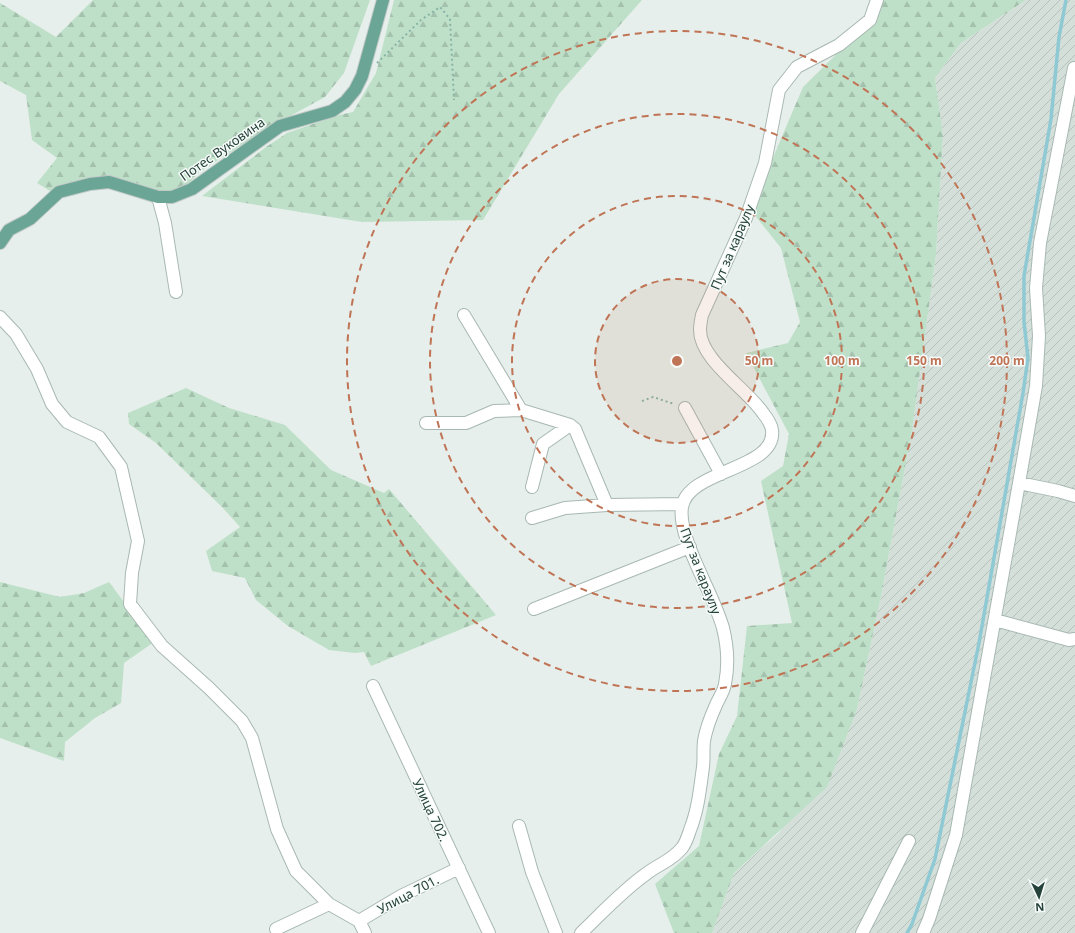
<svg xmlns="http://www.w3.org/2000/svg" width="1075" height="933" font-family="'Noto Sans',sans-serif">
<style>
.industrial{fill:url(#industrial-furrows)}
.forest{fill:url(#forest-firs)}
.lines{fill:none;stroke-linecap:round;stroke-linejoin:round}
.stream{stroke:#8ec9d4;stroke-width:3.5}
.minor-casing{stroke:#a8b8b2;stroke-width:14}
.major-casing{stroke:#c2cac8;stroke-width:14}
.path{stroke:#86b3a5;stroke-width:2;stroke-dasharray:2 3;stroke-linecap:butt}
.minor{stroke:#fff;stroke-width:12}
.major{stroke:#6aa596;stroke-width:12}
.ring{fill:none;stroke:#c07456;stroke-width:2;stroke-dasharray:7 5}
.labels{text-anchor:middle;stroke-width:3;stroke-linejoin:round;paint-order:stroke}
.street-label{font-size:13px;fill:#24423a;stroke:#f7fbf9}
.centre{fill:#c07456;stroke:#f7fbf9;stroke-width:2}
.ring-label{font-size:12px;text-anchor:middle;font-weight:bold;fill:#c07456;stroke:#f7fbf9;stroke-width:3;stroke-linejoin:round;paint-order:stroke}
</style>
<defs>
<pattern id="industrial-furrows" width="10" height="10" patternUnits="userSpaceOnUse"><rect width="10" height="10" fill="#d4dfda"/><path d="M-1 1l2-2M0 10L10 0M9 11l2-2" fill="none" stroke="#b6c1bc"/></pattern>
<pattern id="forest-firs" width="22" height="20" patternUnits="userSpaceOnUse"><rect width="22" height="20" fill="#bfe0c8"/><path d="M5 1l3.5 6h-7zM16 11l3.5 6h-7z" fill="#a4c1ad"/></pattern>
</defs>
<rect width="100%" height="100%" fill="#e6efeb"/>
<!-- industrial -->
<path class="industrial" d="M1026 0H1075V933H712L734 873 779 833 857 709 881 596 912 430 936 255 943 134 935 78 961 43Z"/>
<!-- forest -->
<path class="forest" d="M93 0H370L344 73 325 97 268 128 198 173 176 198H159L124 180 87 179 50 191 37 183 57 158 32 140 26 95 0 81V3L56 37Z
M394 0H642L559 94 483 220 362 222 202 196 266 147 287 133 339 115 353 112 376 73Z
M884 0H1026L961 43 935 78 943 134 936 255 912 430 881 596 857 709 827 787 734 873 712 933H674L655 884 699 846 719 754 737 716 747 626 792 623 761 481 783 466 789 434 746 353 788 343 800 322 781 248 757 218 752 207 803 87 870 21Z
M186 388 229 408 285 425 331 470 384 493 389 489 496 615 371 666 364 652 355 653 329 650 288 626 256 600 245 578 212 571 206 551 240 527 222 507 156 443 129 424 128 413Z
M0 582 60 597 84 593 109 582 154 642 124 663 121 703 95 718 65 742 64 761 0 738Z"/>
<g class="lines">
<!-- stream -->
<path class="stream" d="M907 933 912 924 935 859 979 643 1023 393 1028 358 1024 322V276L1051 119 1059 37 1066 0"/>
<defs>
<path id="minor" d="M158 197 165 223 176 292
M464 315 521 410
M0 317 16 334 37 369 52 404 67 422 99 437 121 467 138 541 132 573 130 604 162 646 209 688 242 721 252 738 277 829 296 871 329 904 359 921 365 933
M685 408 721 474
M426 423H466L494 411 521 410 570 425 575 429 607 505
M1019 483 1058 491 1075 496
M532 487 543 444 570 425
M532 518 565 508 607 505 682 504
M534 609 690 547
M995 620 1069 640 1075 639
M373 686 489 933
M519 826 532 872 556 933
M359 921 401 896 459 868
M276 929 329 904
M581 933C602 913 622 891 646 874 660 863 670 862 682 848 686 843 688 836 690 830 698 810 700 789 703 767 704 759 703 750 704 741 706 729 711 716 716 705 719 698 724 691 725 684 729 664 728 648 723 628 714 594 677 538 682 507 688 469 777 470 772 430 771 423 767 418 763 413 747 389 700 360 700 330 700 326 701 320 702 315L746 218 765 163 779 90 797 67 839 45 870 20 877 0
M862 933 909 841
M923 933 929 919 956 835 1019 483 1036 386 1039 336 1036 288 1040 243 1074 68"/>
<path id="major" d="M0 243 9 230 30 219 59 192 90 184 109 182 158 197H172L192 189 280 126 332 111 345 102 355 90 362 76 383 0"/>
</defs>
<!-- minor casing -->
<use href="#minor" class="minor-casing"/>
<!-- major casing -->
<use href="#major" class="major-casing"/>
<!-- path -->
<path class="path" d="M377 63 421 20 440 7 450 19 454 100
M642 401 653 397 674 404"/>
<!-- minor -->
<use href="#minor" class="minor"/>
<!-- major -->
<use href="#major" class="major"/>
</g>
<!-- distance rings -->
<circle cx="677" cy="361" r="82" fill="#c07456" fill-opacity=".12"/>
<g class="ring">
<circle cx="677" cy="361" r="82"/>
<circle cx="677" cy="361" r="165"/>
<circle cx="677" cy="361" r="247"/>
<circle cx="677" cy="361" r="330"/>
</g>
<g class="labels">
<!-- street labels -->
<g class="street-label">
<text transform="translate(222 149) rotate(-35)" y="5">Потес Вуковина</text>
<text transform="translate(732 247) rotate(-67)" y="5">Пут за караулу</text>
<text transform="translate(701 571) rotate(69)" y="5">Пут за караулу</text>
<text transform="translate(431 810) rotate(65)" y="5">Улица 702.</text>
<text transform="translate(408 894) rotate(-28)" y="5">Улица 701.</text>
</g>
</g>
<circle cx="677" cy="361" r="6" class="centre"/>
<g class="ring-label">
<text x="759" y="365">50 m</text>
<text x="842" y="365">100 m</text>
<text x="924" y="365">150 m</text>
<text x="1007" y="365">200 m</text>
</g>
<!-- north arrow -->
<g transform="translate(1039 897) rotate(176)" stroke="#f7fbf9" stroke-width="3" paint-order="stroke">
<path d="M0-3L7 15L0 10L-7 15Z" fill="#24423a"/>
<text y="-6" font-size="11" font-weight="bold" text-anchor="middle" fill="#24423a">N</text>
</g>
</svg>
